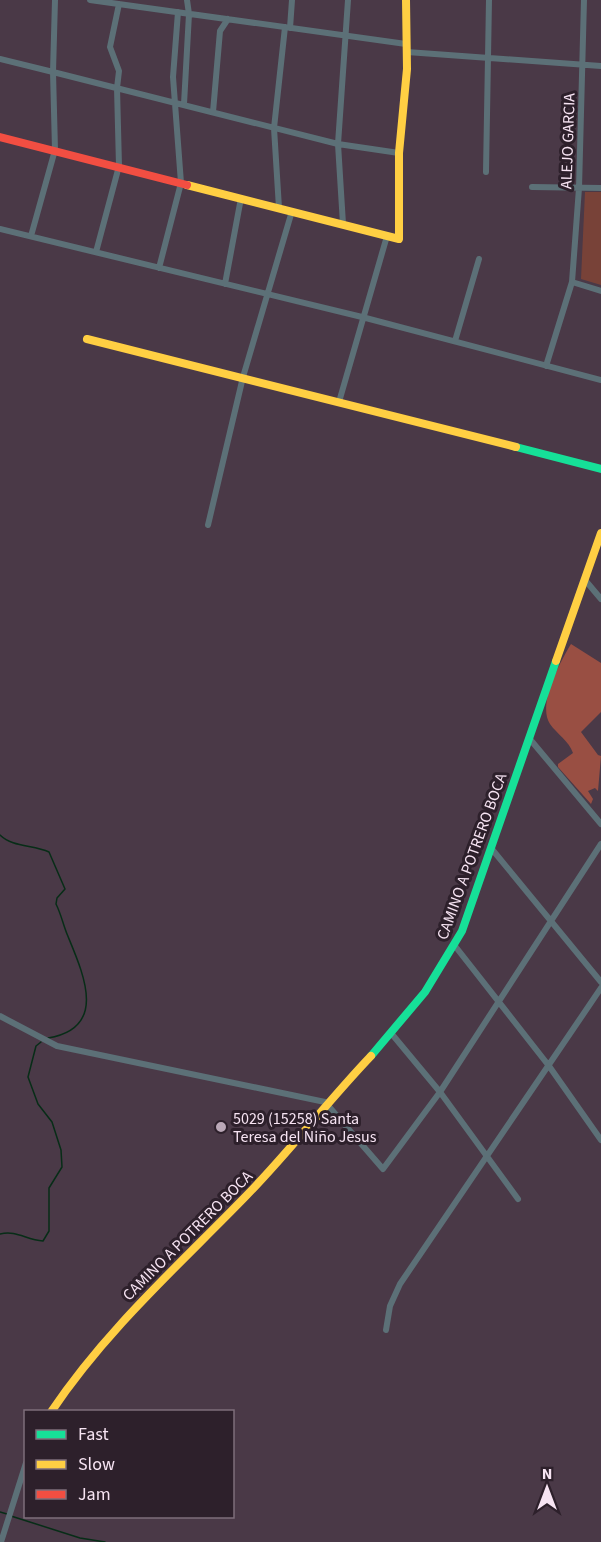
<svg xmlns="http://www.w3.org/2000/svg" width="601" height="1542" font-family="'Source Sans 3',sans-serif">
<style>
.green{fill:#784238}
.forest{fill:#994f43}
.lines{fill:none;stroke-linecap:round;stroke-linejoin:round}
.stream{stroke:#072d17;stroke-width:1.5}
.street{stroke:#5c7077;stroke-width:6}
.fast{stroke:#16e098;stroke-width:8}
.slow{stroke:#ffcf43;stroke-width:8}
.jam{stroke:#f24e42;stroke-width:8}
.poi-dot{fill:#baa8b7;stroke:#2d202b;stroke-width:2}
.labels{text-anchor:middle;stroke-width:6;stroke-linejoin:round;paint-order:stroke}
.street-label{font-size:16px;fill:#f7e4f3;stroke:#2d202b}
.poi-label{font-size:16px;fill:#f7e4f3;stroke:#2d202b;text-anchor:start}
</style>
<rect width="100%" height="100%" fill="#4a3947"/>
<!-- green -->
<path class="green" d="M585 192H601V285L581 279Z"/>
<!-- forest -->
<path class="forest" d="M571 644 601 663V712L581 732 598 755 601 756 598 791 595 788 588 791 593 799 591 804 558 767V764L573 753C569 741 557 734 550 724 537 705 560 662 571 644Z"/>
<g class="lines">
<!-- stream -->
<path class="stream" d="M0 835C12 847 33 845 49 852L65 889 57 898 56 904C61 914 63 924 67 934 83 973 109 1028 48 1038
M0 1234C17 1230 26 1240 43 1241L49 1231V1188L62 1167 61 1150 52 1122 38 1104 28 1077 36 1046 41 1042
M0 1512 7 1514
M11 1516 80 1538 105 1542"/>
<!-- street -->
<path class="street" d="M90 0 406 44
M290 28 292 0
M407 52 601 66
M0 59 53 72 55 0
M184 104 189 14 187 0
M213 112 220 31 228 19
M486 172 489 0
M532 187 601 188
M279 208 274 128 285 27
M343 224 338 144 348 0
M0 229 362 317 601 380
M31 236 55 150 53 72 338 144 399 153
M96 252 119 166 117 88 119 71 110 47 119 4
M159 268 181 183 173 77 178 12
M572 282 601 291
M225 284 241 198
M455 341 479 259
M546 366 572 282 579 188 584 0
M339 402 387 236
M208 525 243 377 292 211
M585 580 601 599
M529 738 601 824
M491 848 601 982
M455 946 549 1066 601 1140
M0 1016 57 1046 325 1102 383 1169 440 1092 601 844
M391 1033 440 1092 518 1199
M386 1330 390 1306 400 1284 601 988
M1 1542 26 1463"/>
<!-- fast -->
<path class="fast" d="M516 447 601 469
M371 1056 425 992 462 931 556 661"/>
<!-- slow -->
<path class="slow" d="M187 185 399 239V153L407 69 406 0
M87 339 516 447
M556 661 601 533
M51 1412C106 1330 178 1266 246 1196 290 1151 328 1101 371 1056"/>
<!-- jam -->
<path class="jam" d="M0 137 187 185"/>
</g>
<!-- markers -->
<circle class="poi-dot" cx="221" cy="1127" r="6"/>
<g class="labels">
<!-- street labels -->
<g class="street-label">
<text transform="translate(567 141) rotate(-88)" y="6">ALEJO GARCIA</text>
<text transform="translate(471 856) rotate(-70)" y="6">CAMINO A POTRERO BOCA</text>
<text transform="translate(187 1235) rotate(-45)" y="6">CAMINO A POTRERO BOCA</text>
</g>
<!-- poi labels -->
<g class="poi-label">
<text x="233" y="1124">5029 (15258) Santa<tspan x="233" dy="18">Teresa del Niño Jesus</tspan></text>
</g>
</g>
<!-- legend -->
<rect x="24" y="1410" width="210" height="108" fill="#2d202b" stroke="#7e6e7b" stroke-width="1.5"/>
<rect x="36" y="1430" width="30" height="9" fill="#16e098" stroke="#7e6e7b" stroke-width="1.5"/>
<text x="78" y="1440" font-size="18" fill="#f7e4f3">Fast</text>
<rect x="36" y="1460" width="30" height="9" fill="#ffcf43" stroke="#7e6e7b" stroke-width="1.5"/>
<text x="78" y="1470" font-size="18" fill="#f7e4f3">Slow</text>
<rect x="36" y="1490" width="30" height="9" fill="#f24e42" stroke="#7e6e7b" stroke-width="1.5"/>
<text x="78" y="1500" font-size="18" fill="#f7e4f3">Jam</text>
<!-- north arrow -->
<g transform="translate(547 1488)" stroke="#2d202b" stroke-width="4.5" paint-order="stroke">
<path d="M0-4.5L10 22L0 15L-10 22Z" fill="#f7e4f3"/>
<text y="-9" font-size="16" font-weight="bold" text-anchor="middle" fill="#f7e4f3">N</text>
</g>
</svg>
